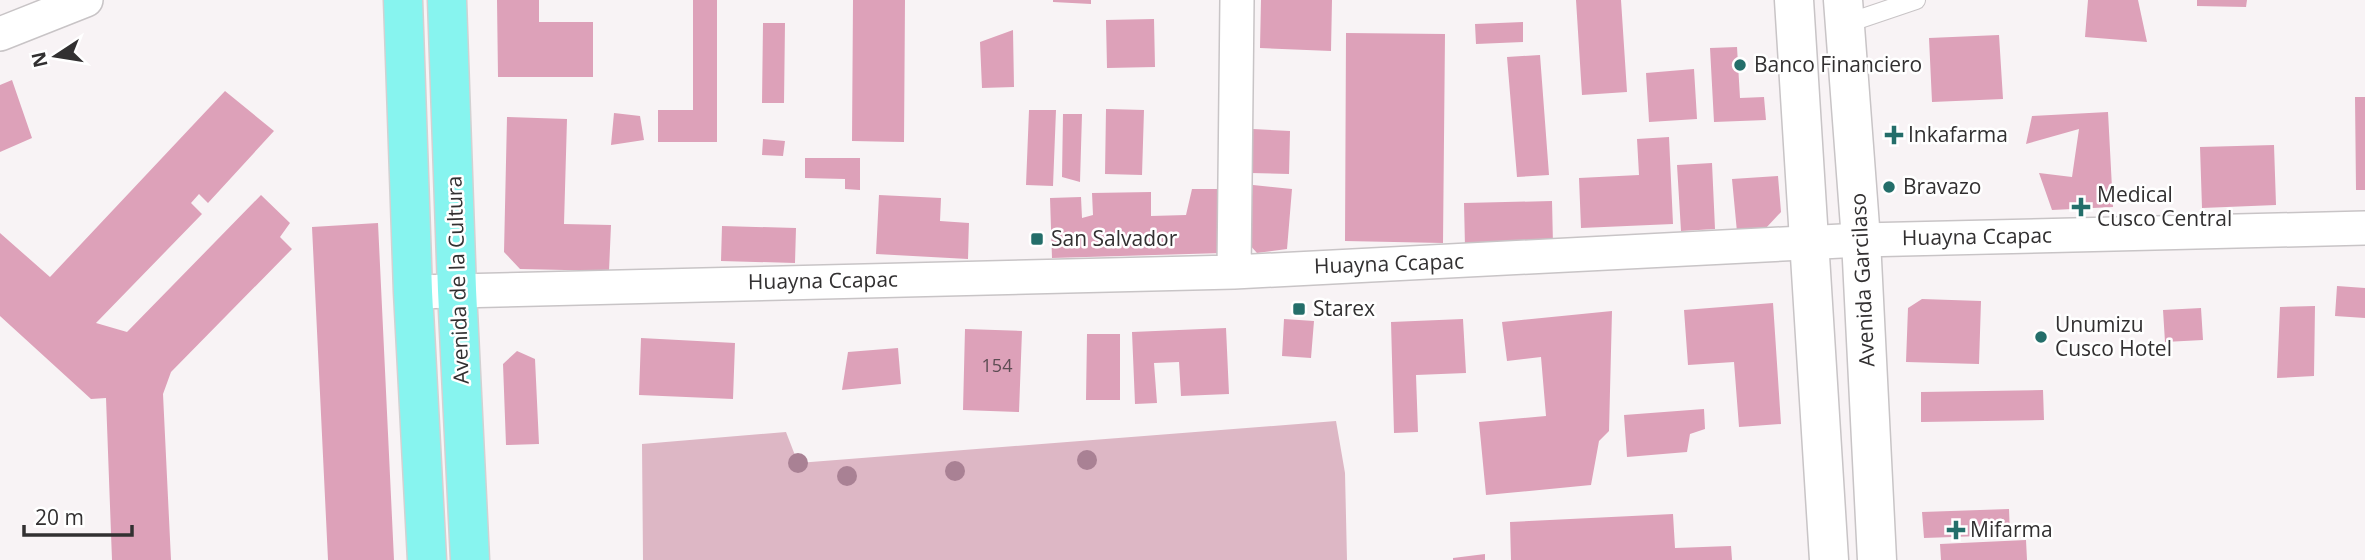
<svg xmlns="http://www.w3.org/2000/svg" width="2365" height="560" font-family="'Open Sans',sans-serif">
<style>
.green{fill:#ddb7c5}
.building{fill:#dda1b9}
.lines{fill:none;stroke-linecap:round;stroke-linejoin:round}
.lane-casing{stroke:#c8c4c6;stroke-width:20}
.street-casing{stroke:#c8c4c6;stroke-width:36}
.secondary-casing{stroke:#c8c4c6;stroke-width:41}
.primary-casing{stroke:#d2d1d2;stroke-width:41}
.lane{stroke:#fff;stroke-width:18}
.street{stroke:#fff;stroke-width:33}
.secondary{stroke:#fff;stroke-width:38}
.primary{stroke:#87f4ef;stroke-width:38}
.tree{fill:#a98194}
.poi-dot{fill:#246e6a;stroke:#fff;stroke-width:2.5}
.labels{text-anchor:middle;stroke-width:5;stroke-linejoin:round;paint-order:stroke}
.number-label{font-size:18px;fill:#5d4c53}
.poi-label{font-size:21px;fill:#323031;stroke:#fff;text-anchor:start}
.street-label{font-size:21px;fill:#323031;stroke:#fff}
</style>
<rect width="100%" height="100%" fill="#f8f3f5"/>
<!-- green -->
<path class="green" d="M1336 421 1345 473 1347 560H643L642 444 786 432 798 463Z"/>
<!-- building -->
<path class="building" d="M497 0H539V22H593V77H498Z
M693 0H717V142H658V110H693Z
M853 0H905L904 142 852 141Z
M1053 0H1091V4L1053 2Z
M1261 0H1332L1331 51 1260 48Z
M1576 0H1621L1627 92 1582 95Z
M2088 0H2138L2147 42 2085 37Z
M2197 0H2247L2246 7 2197 6Z
M1154 19 1155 67 1107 68 1106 20Z
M1523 22V42L1476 44 1475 24Z
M763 23H785L784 103H762Z
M1013 30 1014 87 982 88 980 42Z
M1346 33 1445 34 1443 243 1345 241Z
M1999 35 2003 99 1932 102 1929 38Z
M1737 47 1740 98 1764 97 1766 120 1714 122 1710 48Z
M1540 55 1549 175 1517 177 1507 57Z
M1694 69 1697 119 1649 122 1646 73Z
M12 80 32 138 0 152V85Z
M225 91 274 131 208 203 199 194 191 203 202 214 96 323 127 332 261 195 290 223 280 237 292 249 171 372 163 394 171 560H112L106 398 91 399 0 316V233L50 277Z
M2355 97H2365V190H2356Z
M1106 109 1144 110 1142 175 1105 174Z
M1029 110H1056L1053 186 1026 185Z
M2108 112 2113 207 2052 210 2039 173 2072 177 2079 129 2026 144 2032 116Z
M614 113 640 116 644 140 611 145Z
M1063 114H1082L1080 182 1062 177Z
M507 117 567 119 564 224 611 225 609 271 520 269 504 252Z
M1253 129 1290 131 1289 174 1251 173Z
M1669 137 1673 224 1581 228 1579 178 1639 175 1637 139Z
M763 139 785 141 783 156 762 155Z
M2274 145 2276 205 2202 208 2200 147Z
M805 158H860V190L845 189V179L805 178Z
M1712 163 1715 229 1681 231 1677 165Z
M1778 176 1781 212 1765 229 1737 232 1732 179Z
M1253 185 1292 189 1287 249 1257 253 1248 243Z
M1192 189H1221L1223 253 1052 258 1050 198 1081 197 1082 218 1093 215 1092 193 1151 192V216L1186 215Z
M879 195 941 198 940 221 969 223 968 259 876 254Z
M1552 201 1553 245 1465 247 1464 203Z
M378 223 394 560H328L312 227Z
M722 226 796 228 795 263 721 261Z
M2337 286 2365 288V318L2335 316Z
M1922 299 1981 301 1979 364 1906 362 1908 308Z
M1773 303 1781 424 1739 427 1734 362 1688 365 1684 310Z
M2315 306 2314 376 2277 378 2280 307Z
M2201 308 2203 340 2165 342 2163 310Z
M1612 311 1609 431 1599 441 1591 485 1486 495 1479 422 1546 416 1541 357 1507 361 1502 322Z
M1284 319 1314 321 1311 358 1282 356Z
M1463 319 1466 373 1416 375 1418 432 1394 433 1391 322Z
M1226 328 1229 394 1181 396 1179 362 1154 363 1157 403 1135 404 1132 332Z
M965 329 1022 331 1019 412 963 410Z
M1087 334H1120V400H1086Z
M641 338 735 343 733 399 639 395Z
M898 348 901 384 842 390 848 352Z
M517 351 535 359 539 444 506 445 503 364Z
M2043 390 2044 420 1921 422V392Z
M1704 409 1705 429 1690 434 1687 452 1627 457 1624 415Z
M2009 509 2010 535 1924 538 1922 512Z
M1673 514 1675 548 1731 546 1732 560H1511L1510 522Z
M2026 540 2027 560H1941L1940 544Z
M1485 554V560H1453V558Z"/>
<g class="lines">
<defs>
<path id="lane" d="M1845 24 1916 0"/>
<path id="street" d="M0 34 86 0
M1234 272 1237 0
M413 292 1234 272 1861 240 2365 228"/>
<path id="secondary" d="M1794 0 1829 560
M1843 0 1861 240 1877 560"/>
<path id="primary" d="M403 0 413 292 427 560
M447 0 457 290 470 560"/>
</defs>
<!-- lane casing -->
<use href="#lane" class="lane-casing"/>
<!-- street casing -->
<use href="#street" class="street-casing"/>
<!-- secondary casing -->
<use href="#secondary" class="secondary-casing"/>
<!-- primary casing -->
<use href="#primary" class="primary-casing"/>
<!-- lane -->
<use href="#lane" class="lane"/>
<!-- street -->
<use href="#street" class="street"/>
<!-- secondary -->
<use href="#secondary" class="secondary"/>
<!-- primary -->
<use href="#primary" class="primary"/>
</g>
<!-- trees -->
<g class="tree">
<circle cx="1087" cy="460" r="10"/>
<circle cx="798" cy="463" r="10"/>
<circle cx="955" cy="471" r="10"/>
<circle cx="847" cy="476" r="10"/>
</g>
<!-- markers -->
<g class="poi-dot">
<circle cx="1740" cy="65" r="7"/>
<path d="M1890.5 124.5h7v7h7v7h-7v7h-7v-7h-7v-7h7z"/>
<circle cx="1889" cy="187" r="7"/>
<path d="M2077.5 196.5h7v7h7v7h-7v7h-7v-7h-7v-7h7z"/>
<rect x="1030" y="232" width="14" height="14" rx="3.5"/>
<rect x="1292" y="302" width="14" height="14" rx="3.5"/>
<circle cx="2041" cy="337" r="7"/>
<path d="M1952.5 519.5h7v7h7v7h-7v7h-7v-7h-7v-7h7z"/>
</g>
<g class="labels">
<!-- number labels -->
<g class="number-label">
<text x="997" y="372">154</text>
</g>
<!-- poi labels -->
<g class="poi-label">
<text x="1754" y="72">Banco Financiero</text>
<text x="1908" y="142">Inkafarma</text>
<text x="1903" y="194">Bravazo</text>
<text x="2097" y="202">Medical<tspan x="2097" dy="24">Cusco Central</tspan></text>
<text x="1051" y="246">San Salvador</text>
<text x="1313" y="316">Starex</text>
<text x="2055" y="332">Unumizu<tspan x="2055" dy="24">Cusco Hotel</tspan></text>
<text x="1970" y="537">Mifarma</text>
</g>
<!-- street labels -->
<g class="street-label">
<text transform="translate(1977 237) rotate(-1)" y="7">Huayna Ccapac</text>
<text transform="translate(1389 264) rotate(-2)" y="7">Huayna Ccapac</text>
<text transform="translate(458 280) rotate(-92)" y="7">Avenida de la Cultura</text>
<text transform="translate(1863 280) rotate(-93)" y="7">Avenida Garcilaso</text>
<text transform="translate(823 281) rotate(-1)" y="7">Huayna Ccapac</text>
</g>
</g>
<!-- north arrow -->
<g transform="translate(56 56) rotate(258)" stroke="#ffffff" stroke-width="5" paint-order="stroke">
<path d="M0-5L12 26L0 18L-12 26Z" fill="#323031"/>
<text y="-10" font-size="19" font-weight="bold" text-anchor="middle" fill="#323031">N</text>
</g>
<!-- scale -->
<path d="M24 525v10h108v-10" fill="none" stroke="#323031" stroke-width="3.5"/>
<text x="35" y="525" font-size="21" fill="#323031" stroke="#ffffff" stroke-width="5" paint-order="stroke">20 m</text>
</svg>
